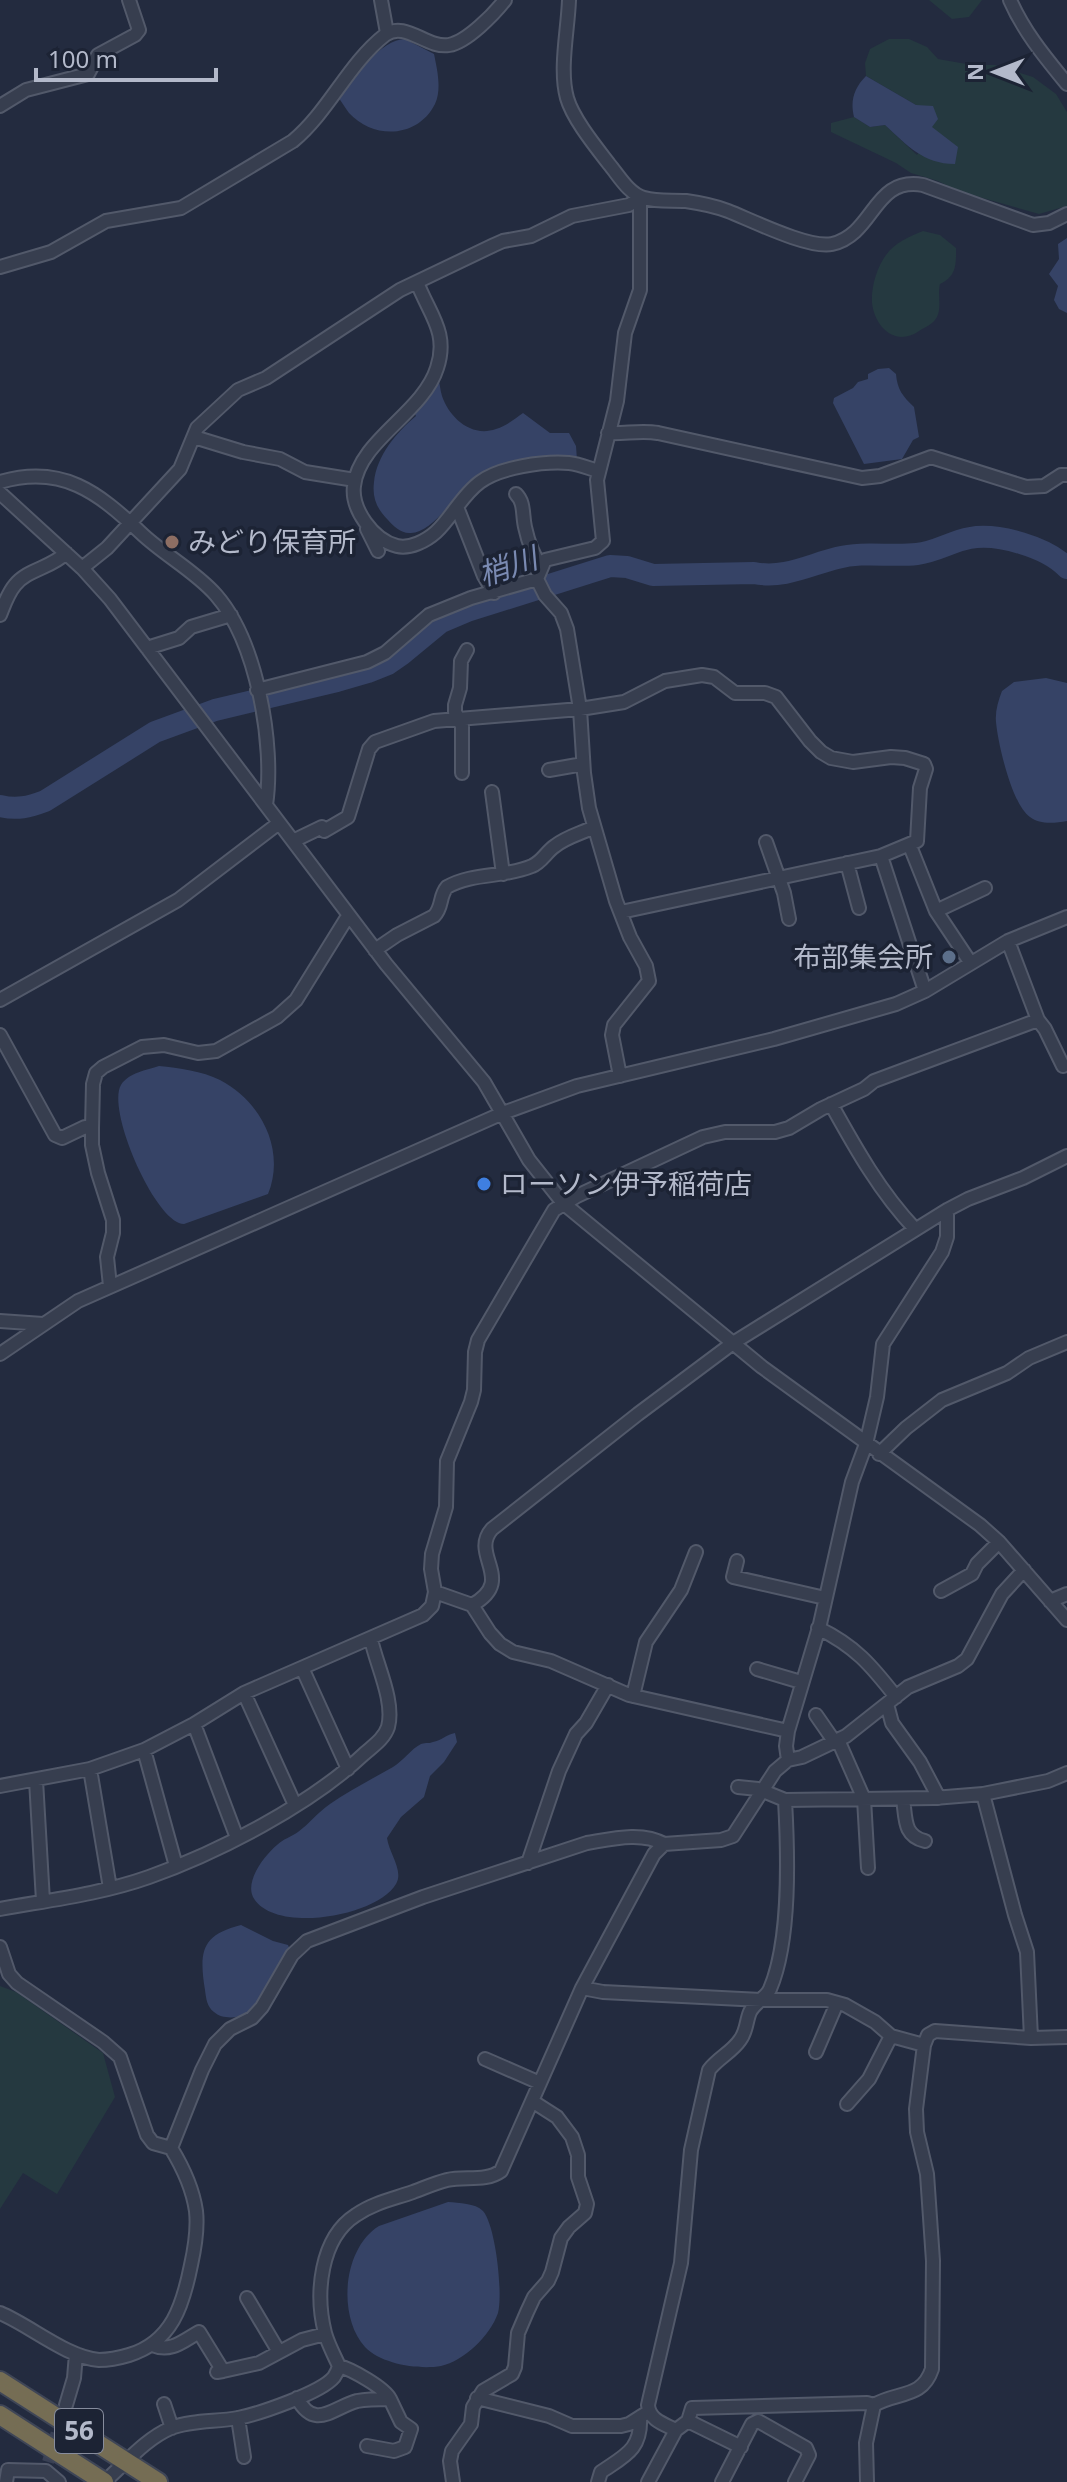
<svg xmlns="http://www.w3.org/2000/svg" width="1067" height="2482" font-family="'Noto Sans','Noto Sans JP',sans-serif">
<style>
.green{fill:#253940}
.water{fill:#364366}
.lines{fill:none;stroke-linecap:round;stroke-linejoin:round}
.river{stroke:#364366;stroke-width:22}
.minor-tunnel{stroke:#394054;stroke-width:12;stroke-dasharray:12 6;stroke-linecap:butt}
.minor-casing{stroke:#52596a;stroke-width:16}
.highway-casing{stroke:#3f4657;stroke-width:22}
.minor{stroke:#373e4f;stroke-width:12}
.highway{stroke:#756d54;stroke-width:18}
.education-dot{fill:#8d6e63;stroke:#1c2334;stroke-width:3}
.service-dot{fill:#5c6f8a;stroke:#1c2334;stroke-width:3}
.shop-dot{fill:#3f7fe0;stroke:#1c2334;stroke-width:3}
.labels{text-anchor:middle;stroke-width:7;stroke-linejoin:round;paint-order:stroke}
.shield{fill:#1c2334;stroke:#868c9d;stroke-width:2}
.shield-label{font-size:26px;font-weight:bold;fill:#b3b9ca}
.poi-label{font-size:28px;fill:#b3b9ca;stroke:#1c2334;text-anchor:start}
.water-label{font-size:30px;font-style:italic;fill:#7a8ab2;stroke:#1c2334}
</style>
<rect width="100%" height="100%" fill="#232b3f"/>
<!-- green -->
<path class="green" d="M929 0H982L969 17 952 19Z
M889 39H909L927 47 938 59 972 65H995L1033 77 1056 94 1067 112V206L1039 214 958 191 938 181 911 173 896 163 831 132V123L854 117 870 127 885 125 917 155 932 127 916 105 866 76 865 63 870 49Z
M923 231 940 235 956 248C956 264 957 276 940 284 937 295 943 310 935 320 932 324 924 328 919 331 896 347 875 328 872 303 871 287 877 267 886 255 894 243 910 236 923 231Z
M0 1986 16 1992 103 2053 115 2097 57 2194 23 2173 0 2209Z"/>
<!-- water -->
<path class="water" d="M405 39 434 54C437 69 442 89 435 104 418 138 374 140 349 113 345 108 342 102 338 97 353 78 381 39 405 39Z
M866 76 916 105 933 106 938 119 932 127 958 147 955 164C923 164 907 145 885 125L870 127 854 117C850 101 854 88 866 76Z
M1067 238V313L1059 309 1054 300 1058 286 1049 274 1059 259 1058 244Z
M889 368 896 374C897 389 903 397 914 407L919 437 913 440 902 459 864 464 833 403 834 398 853 388 858 382 868 379V374L878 369Z
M438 378C440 383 440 390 442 396 449 417 471 438 496 429 507 426 514 419 523 413L550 433H569L576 446 577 460 494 467C465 478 434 536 409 533 401 533 393 526 388 520 377 509 372 498 374 482 377 455 396 433 416 416L414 412 422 405Z
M1046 678 1067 683V821C1055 823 1040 825 1030 817 1012 805 998 744 996 722 995 712 998 701 1002 691L1014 682Z
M159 1066C179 1068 202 1071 220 1080 261 1101 286 1150 268 1194L184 1224C156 1224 106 1110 121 1085 128 1073 147 1070 159 1066Z
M455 1733 457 1742 444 1762 430 1776 424 1797 401 1817 387 1838C389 1853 404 1871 396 1884 378 1916 274 1935 253 1897 245 1880 265 1855 277 1845 283 1839 291 1837 298 1832 309 1824 318 1812 330 1804 350 1790 372 1779 393 1767 403 1761 411 1749 421 1744 427 1742 428 1744 433 1742 441 1741 447 1734 455 1733Z
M241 1925 273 1941 288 1945 290 1950C282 1963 264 2000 254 2009 245 2018 224 2021 214 2012 207 2007 206 1998 205 1990 199 1952 201 1935 241 1925Z
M448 2202C459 2203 475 2203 483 2211 496 2226 503 2295 498 2313 490 2336 464 2361 441 2366 419 2370 381 2364 365 2347 337 2316 343 2248 379 2226Z"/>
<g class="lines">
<!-- river -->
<path class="river" d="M0 806C17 810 29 807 45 801L155 732 215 710 337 681 368 672 388 664 401 655 441 622 467 611 610 566 627 567 653 575 754 573C784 579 809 565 837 558 864 551 890 557 917 554 936 552 952 541 970 538 998 533 1047 547 1067 568"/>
<!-- minor-tunnel -->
<path class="minor-tunnel" d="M48 2462 62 2415"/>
<defs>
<path id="minor" d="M381 0 387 33
M569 0C568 30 559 69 567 98 573 119 596 147 609 164 619 176 629 194 644 198 657 202 672 200 686 201 700 203 715 206 728 211 751 220 809 249 832 244 875 234 873 176 923 185L1033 225 1049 223 1067 214
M1010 0C1024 32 1045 57 1067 84
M0 106 26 90 88 74 98 55 135 35 139 30 129 0
M0 267 51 252 106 221 181 208 293 141C329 111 348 64 385 35 405 20 427 49 449 45 467 42 494 14 505 0
M417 282C429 314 449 332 437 368 423 413 359 440 354 486 351 509 373 540 397 546 410 549 426 541 436 532 452 517 462 495 480 482 500 467 544 461 569 463 579 464 588 468 598 471
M608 433C625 434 641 430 658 433L862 478 880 476 931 457 1026 487 1044 486 1061 475H1067
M194 437 243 452 280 459 305 472 355 480
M0 482C62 464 98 492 141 533 164 555 195 571 216 595 257 642 275 745 266 805
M0 493 82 568 110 599 386 964 484 1082 529 1160 563 1203 762 1367 980 1525 999 1542 1067 1620
M516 494C525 503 522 514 525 527 528 541 532 554 541 566
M457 507 484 576 494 593
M367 529 378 551
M82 568 107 548 180 469 197 428 238 390 266 378 400 290 494 245 503 241 531 236 572 216 629 205 640 198
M0 615C4 605 8 593 15 585 28 569 51 568 66 553
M147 648 179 638 191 627 231 615
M257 690 367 662 385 653 429 615 471 598 537 579
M549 770 583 764
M462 773V726L455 712V705L460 688 461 661 467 650
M492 792 503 874
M293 841 322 827 324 831 348 817 369 749 375 742 434 721 580 709 624 702 665 681 702 675 714 677 735 693H765L776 697 810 741 821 752 831 758 853 762 891 757 905 758 924 764 926 769 920 788 917 841 881 856
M766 842 784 893 789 919
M910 846 936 911 970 962
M847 863 859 908
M936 911 985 888
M621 912 881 856 925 991
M1008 941 1038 1020 1045 1029 1063 1066
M375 950 397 935 434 916C443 907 439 896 447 887 474 872 504 878 532 866 542 862 546 852 555 846 566 837 582 833 594 827
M0 1000 178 900 279 823
M0 1035 55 1135 62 1138 85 1127 92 1128 93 1084 96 1073 103 1067 142 1047 164 1045 198 1053 216 1051 277 1017 296 1000 348 916
M620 1076 612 1035 614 1025 649 981 646 966 630 937 616 901 589 808 584 773 580 709 567 629 561 613 545 595 537 579 545 560 595 548 603 541 597 480 617 401 625 333 640 290V198
M831 1104C856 1149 880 1192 915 1229
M92 1128V1145L98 1173 113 1220V1233L107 1257 110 1286
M0 1321 43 1324
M0 1354 78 1301 503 1113 577 1086 774 1039 896 1004 925 991 1008 941 1067 917
M879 1454 906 1428 942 1400 1007 1373 1029 1358 1067 1342
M737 1561 733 1577 825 1598
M941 1591 972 1574 977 1564 999 1542
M435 1592 472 1605 490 1633 500 1644 513 1652 551 1661 629 1695 788 1731
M1050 1601 1067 1594
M472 1605C517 1580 469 1555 492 1529L638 1414 733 1343 947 1210 968 1199 1023 1178 1067 1156
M818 1628C855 1646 871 1665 896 1697
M757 1669 801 1682
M303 1670 348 1769
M244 1693 295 1805
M633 1696 646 1642 681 1590 696 1552
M887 1704 892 1723 920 1762 939 1798
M816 1715 834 1741
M194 1724 237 1838
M838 1740 864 1799 868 1868
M144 1750 176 1866
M788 1760 786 1746 788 1731 820 1624 852 1482 866 1444 877 1397 883 1344 942 1252 947 1237V1210
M90 1769 110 1888
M36 1780 43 1901
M0 1786 90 1769 144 1750 194 1724 244 1693 407 1622 423 1615 432 1606 435 1592 431 1569 432 1554 446 1507 447 1461 471 1402 474 1390 475 1352 478 1340 554 1210 577 1196 703 1137 725 1132H775L789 1128 821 1109 864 1089 874 1081 1038 1020
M738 1787 758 1789 785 1800 934 1798 983 1794 1015 1915 1027 1952 1031 2038
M983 1794 1048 1781 1067 1773
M903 1799C906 1818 903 1836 925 1841
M528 1863 559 1771 576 1734 586 1723 608 1685
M0 1909C50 1900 101 1894 149 1877 219 1852 310 1805 364 1754 373 1746 384 1739 388 1727 395 1701 376 1664 371 1639
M0 1947 9 1974 17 1983 103 2042 120 2057 147 2135 153 2143 171 2148C182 2166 193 2190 196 2211 198 2229 195 2247 191 2265 183 2305 172 2342 129 2355 119 2358 110 2360 99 2360 66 2357 31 2326 0 2313
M582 1988 603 1992 761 2000H827L845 2005 875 2022 891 2036 924 2045
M816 2052 837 2003
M485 2059 540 2083
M847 2104 869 2079 891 2036
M171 2148 202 2070 215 2044 230 2029 252 2018 262 2007 292 1955 307 1941 423 1897 587 1843C611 1839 642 1831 664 1844
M247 2298 279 2352
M152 2345C171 2353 183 2341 199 2332L223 2371 217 2372
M339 2366C351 2369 385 2388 390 2399
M223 2371 259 2363 302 2340 325 2334
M297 2398C315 2431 332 2408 357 2401 368 2399 379 2399 390 2399L401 2422 411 2429 405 2447 394 2451 367 2446
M477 2398 549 2416 572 2426H621L629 2424 648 2412
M164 2404 172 2428
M66 2405 74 2378 76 2354
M238 2418 244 2457
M688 2421 692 2408 867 2403 874 2405
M676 2430C664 2424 649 2420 648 2405L681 2263 691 2150 709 2070C718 2058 732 2052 740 2040 747 2031 746 2021 750 2012 754 2003 766 1998 770 1989 791 1940 788 1853 785 1800
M6 2482 8 2470 46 2471 59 2482
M104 2482C125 2464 145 2439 171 2428 192 2420 216 2422 238 2418 258 2414 321 2393 334 2377 336 2374 338 2370 339 2366 334 2355 328 2344 325 2333 315 2294 320 2238 356 2215 373 2203 393 2199 413 2192 424 2188 435 2183 447 2180 465 2176 486 2182 501 2171L582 1988 654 1854 664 1844 721 1840 733 1836 775 1771 788 1760 802 1757 846 1736 908 1687 958 1666 967 1659 1002 1594 1024 1570
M453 2482 450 2461 452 2451 471 2424 473 2407 483 2391 512 2374 515 2367 518 2333 527 2312 534 2297 548 2281 552 2272 561 2238 569 2227 585 2213 587 2204 578 2177V2155L572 2137 557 2117 532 2101
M598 2482 601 2472C624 2456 642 2450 640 2417
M648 2482 676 2430 688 2421 741 2447
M722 2482 752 2424 758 2421 806 2448 809 2455 795 2482
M867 2482 866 2443 874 2405C898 2391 922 2399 932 2369L933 2261 927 2174 917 2132 916 2109 924 2045 928 2035 935 2031 1031 2038 1067 2037"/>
<path id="highway" d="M0 2381 158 2482
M0 2415 104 2482"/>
</defs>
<!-- minor casing -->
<use href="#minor" class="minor-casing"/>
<!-- highway casing -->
<use href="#highway" class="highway-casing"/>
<!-- minor -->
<use href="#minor" class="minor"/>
<!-- highway -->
<use href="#highway" class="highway"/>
</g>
<!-- markers -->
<circle class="education-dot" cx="172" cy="542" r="8"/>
<circle class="service-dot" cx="949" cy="957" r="8"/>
<circle class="shop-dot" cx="484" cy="1184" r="8"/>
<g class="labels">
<!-- shield labels -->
<rect class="shield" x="55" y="2409" width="48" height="44" rx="6"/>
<g class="shield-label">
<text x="79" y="2440">56</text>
</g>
<!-- poi labels -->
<g class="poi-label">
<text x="188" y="552">みどり保育所</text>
<text x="933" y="967" text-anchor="end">布部集会所</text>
<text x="500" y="1194">ローソン伊予稲荷店</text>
</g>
<!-- water labels -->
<g class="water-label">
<text transform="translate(508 567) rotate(-19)" y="10">梢川</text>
</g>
</g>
<!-- north arrow -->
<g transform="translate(995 72) rotate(270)" stroke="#1c2334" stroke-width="6" paint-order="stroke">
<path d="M0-6L14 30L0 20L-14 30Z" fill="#b3b9ca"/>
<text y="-12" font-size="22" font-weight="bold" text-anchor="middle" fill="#b3b9ca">N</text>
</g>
<!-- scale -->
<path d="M36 68v12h180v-12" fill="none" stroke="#b3b9ca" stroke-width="4"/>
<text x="48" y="68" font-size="24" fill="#b3b9ca" stroke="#1c2334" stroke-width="6" paint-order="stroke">100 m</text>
</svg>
